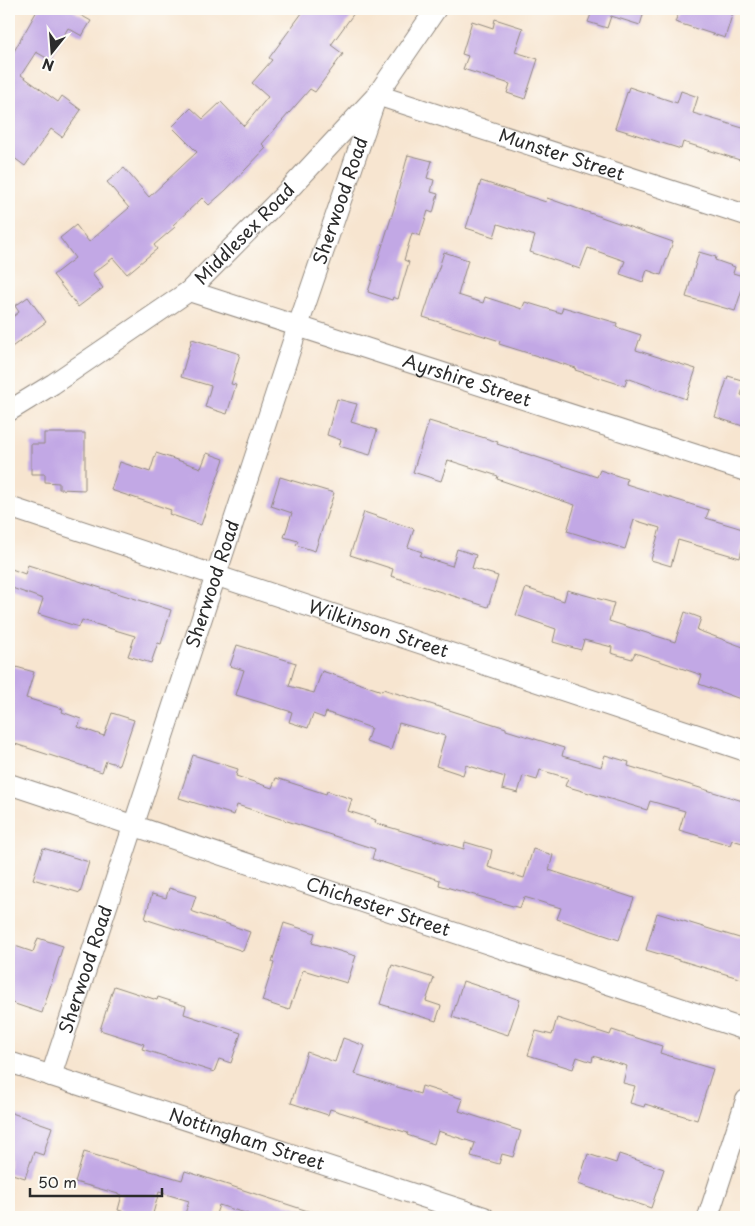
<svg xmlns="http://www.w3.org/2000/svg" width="755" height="1226" font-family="'Playpen Sans',sans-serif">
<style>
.building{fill:#c2a8e5}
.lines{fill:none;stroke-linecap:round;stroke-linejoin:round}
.minor-casing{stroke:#91887e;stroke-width:22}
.minor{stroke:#fff;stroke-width:20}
.labels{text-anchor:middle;stroke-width:5;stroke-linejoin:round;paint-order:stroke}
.street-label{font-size:18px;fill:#2b2b2b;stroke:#fdfcf7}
</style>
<rect width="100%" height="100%" fill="#fdfcf7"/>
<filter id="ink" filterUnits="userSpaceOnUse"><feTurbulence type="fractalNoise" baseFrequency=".02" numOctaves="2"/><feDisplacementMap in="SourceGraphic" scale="10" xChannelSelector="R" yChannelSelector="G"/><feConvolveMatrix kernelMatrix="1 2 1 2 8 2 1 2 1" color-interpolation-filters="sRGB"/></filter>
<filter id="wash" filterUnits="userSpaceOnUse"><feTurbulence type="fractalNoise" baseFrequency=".0096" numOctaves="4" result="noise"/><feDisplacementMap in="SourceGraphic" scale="20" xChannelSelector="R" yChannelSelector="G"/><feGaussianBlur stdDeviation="1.12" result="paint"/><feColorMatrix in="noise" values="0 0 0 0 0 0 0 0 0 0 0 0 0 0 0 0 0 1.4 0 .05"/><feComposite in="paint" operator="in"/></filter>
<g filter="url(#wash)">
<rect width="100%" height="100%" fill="#f7e5d0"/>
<g id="blocks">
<!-- building -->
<path class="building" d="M38 9H70L91 21 82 36 68 28 50 60 36 52 21 75 58 102 62 96 81 110 62 137 51 129 25 166 9 154V60Z
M305 9H357L331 45 343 54 315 92 310 89 262 144 266 148 226 190 209 205 202 198 173 225 175 227 154 245 157 249 127 274 113 258 92 274 103 288 78 307 53 275 75 258 60 238 76 225 89 242 129 208 107 182 124 168 149 197 197 152 172 127 191 108 203 119 221 102 244 126 268 97 252 83 272 60 269 58Z
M593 9H645L640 25 611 16 607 28 588 22Z
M680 9H734L725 38 675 22Z
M495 19 523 28 515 52 538 59 525 99 507 93 510 84 463 69 468 56 462 54 472 21 493 28Z
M629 87 677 103 681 91 698 97 693 113 746 129V162L683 142 681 149 615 128Z
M408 155 432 161 427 178 434 180 431 192 438 194 433 213 428 211 420 236 412 233 404 260 409 262 398 299 393 297 392 300 368 292 396 202H395Z
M481 181 546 202 547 198 673 242 661 275 647 270 643 282 620 274 625 261 588 248 580 269 530 252 535 236 498 224 494 237 466 228Z
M444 252 468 260 458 295 483 303 485 297 522 309 525 302 561 313 563 307 617 323 616 327 641 335 636 350 696 369 686 399 627 378 625 386 575 370 576 368 499 344 500 341 423 317Z
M699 252 716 257 715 260 735 267 733 273 746 277 735 311 686 297Z
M28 297 46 322 9 349V320L19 312 15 306Z
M192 339 240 354 231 384 236 385 227 414 205 407 211 386 181 377Z
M728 376 745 381 741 395 746 397V427L715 417Z
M337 399 357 404 351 422 377 430 370 455 339 446 341 440 327 435Z
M429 421 498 442 497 444 597 477 600 470 627 479 626 484 709 510 706 518 746 530 740 558 678 540 671 566 651 560 660 528 634 520 625 549 567 531 575 505 497 479 498 476 448 460 441 481 413 472Z
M44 433H85V490L59 489V483L45 482V474H31V444H44Z
M156 453 201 468 207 453 224 459 201 525 169 514 171 510 111 490 120 462 150 472Z
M280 477 334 493 315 551 296 545 298 541 284 537 292 513 271 506Z
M364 512 414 529 408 547 422 552 420 556 452 566 457 549 476 555 472 568 498 576 488 607 391 576 393 569 350 555Z
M28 565 171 610 161 644 158 643 151 663 128 656 135 636 82 620 79 627 38 614 43 599 9 587V568L25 574Z
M526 588 564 601 567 590 614 603 609 621 675 642 685 612 701 618 697 630 746 648V701L699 684 702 675 635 653 632 659 611 653 612 647 584 640 581 650 553 642 556 629 516 615Z
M237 645 296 663 289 686 314 693 322 671 382 691 383 689 506 728V730L564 748 562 756 601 767 605 755 629 762 628 766 746 802V844L732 840 730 845 679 830 685 811 650 801 647 810 617 801 565 786 568 778 540 770 537 780 523 776 518 793 502 789 505 777 466 765 463 775 436 766 445 736 399 723 391 750 366 742 371 728 326 712 324 718 313 714 308 728 289 722 292 712 236 695 244 670 230 666Z
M9 665 34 672 26 698 63 709 62 712 81 719 78 727 104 736 112 713 134 720 119 765 106 761 102 772 9 742Z
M193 755 238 769 236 776 272 788 276 778 326 794 327 791 352 799 348 811 376 820 375 823 464 849 465 842 492 850 488 867 524 878 533 849 553 855 549 870 634 898 619 940 557 919 561 908 524 897 520 908 439 885 440 880 372 859 375 849 237 805 234 815 179 798Z
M43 848 89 862 80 893 33 879Z
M169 888 196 896 191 911 250 932 243 951 145 919 152 894 166 898Z
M657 913 746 940V964L742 979 646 950Z
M284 923 315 933 312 943 356 956 347 983 303 970 289 1010 262 1001 274 963 272 962Z
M38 938 63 946 42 1013 9 1002V944L33 952Z
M392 965 434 978 426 1001 441 1006 436 1021 380 1004Z
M463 981 520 1000 508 1035 452 1017Z
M114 986 157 1000 158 997 186 1006 184 1014 241 1033 231 1063 219 1059 214 1072 142 1049 144 1044 100 1030Z
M557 1018 610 1035 612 1030 662 1046 660 1053 713 1069 697 1120 645 1104 644 1107 630 1103 635 1086 623 1083 627 1066 593 1056 592 1062 577 1057 573 1069 528 1055 536 1031 552 1035Z
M343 1038 365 1046 355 1074 420 1094 422 1086 463 1099 459 1111 521 1131 513 1157 502 1154 499 1164 471 1156 475 1143 438 1131 434 1144 407 1135 408 1133 330 1109 328 1115 291 1103 307 1052 335 1062Z
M9 1112 52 1127 43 1155 34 1152 25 1178 9 1173Z
M84 1152 182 1180 185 1171 317 1214 316 1217H247L248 1214 219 1205 215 1217H184L189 1201 159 1192 152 1217H144L118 1210 122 1195 75 1182Z
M588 1154 616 1163 619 1154 664 1169 651 1208 578 1184Z"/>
</g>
</g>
<g filter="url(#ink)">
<use href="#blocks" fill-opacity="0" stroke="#91887e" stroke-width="1"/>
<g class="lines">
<defs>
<g id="minor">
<path id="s1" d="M377 95 746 215"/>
<path id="s2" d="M189 291 746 471"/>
<path id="s3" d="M9 411 53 384 189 291 282 197 377 95 436 9"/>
<path id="s4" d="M9 507 746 751"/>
<path id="s5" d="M9 784 746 1030"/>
<path id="s6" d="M9 1062 484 1217"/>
<path id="s7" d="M51 1076 298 326 377 95"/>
<path d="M708 1217 746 1100"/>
</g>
</defs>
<!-- minor casing -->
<use href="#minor" class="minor-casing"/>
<!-- minor -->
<use href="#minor" class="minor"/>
</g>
</g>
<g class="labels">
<!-- street labels -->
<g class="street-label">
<text dy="6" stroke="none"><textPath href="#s1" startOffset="194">Munster Street</textPath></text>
<text dy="6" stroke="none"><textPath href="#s7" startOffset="922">Sherwood Road</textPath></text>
<text dy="6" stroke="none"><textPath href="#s3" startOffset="296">Middlesex Road</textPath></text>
<text dy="6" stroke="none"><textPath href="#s2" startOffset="292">Ayrshire Street</textPath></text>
<text dy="6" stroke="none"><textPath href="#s7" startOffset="518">Sherwood Road</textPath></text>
<text dy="6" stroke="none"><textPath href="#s4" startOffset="389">Wilkinson Street</textPath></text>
<text dy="6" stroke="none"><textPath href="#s5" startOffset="389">Chichester Street</textPath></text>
<text dy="6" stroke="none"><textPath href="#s7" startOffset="112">Sherwood Road</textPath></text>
<text dy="6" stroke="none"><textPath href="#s6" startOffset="250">Nottingham Street</textPath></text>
</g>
</g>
<!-- margin -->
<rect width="755" height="1226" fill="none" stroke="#fdfcf7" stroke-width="30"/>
<!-- north arrow -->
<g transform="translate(52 52) rotate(197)" stroke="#fdfcf7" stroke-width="4" paint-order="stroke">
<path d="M0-4L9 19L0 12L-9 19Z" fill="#2b2b2b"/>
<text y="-8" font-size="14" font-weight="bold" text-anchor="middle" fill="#2b2b2b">N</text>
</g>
<!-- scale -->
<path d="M30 1188v8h132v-8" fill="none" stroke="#2b2b2b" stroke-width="2.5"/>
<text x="38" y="1188" font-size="15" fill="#2b2b2b" stroke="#fdfcf7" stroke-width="4" paint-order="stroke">50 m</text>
</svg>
